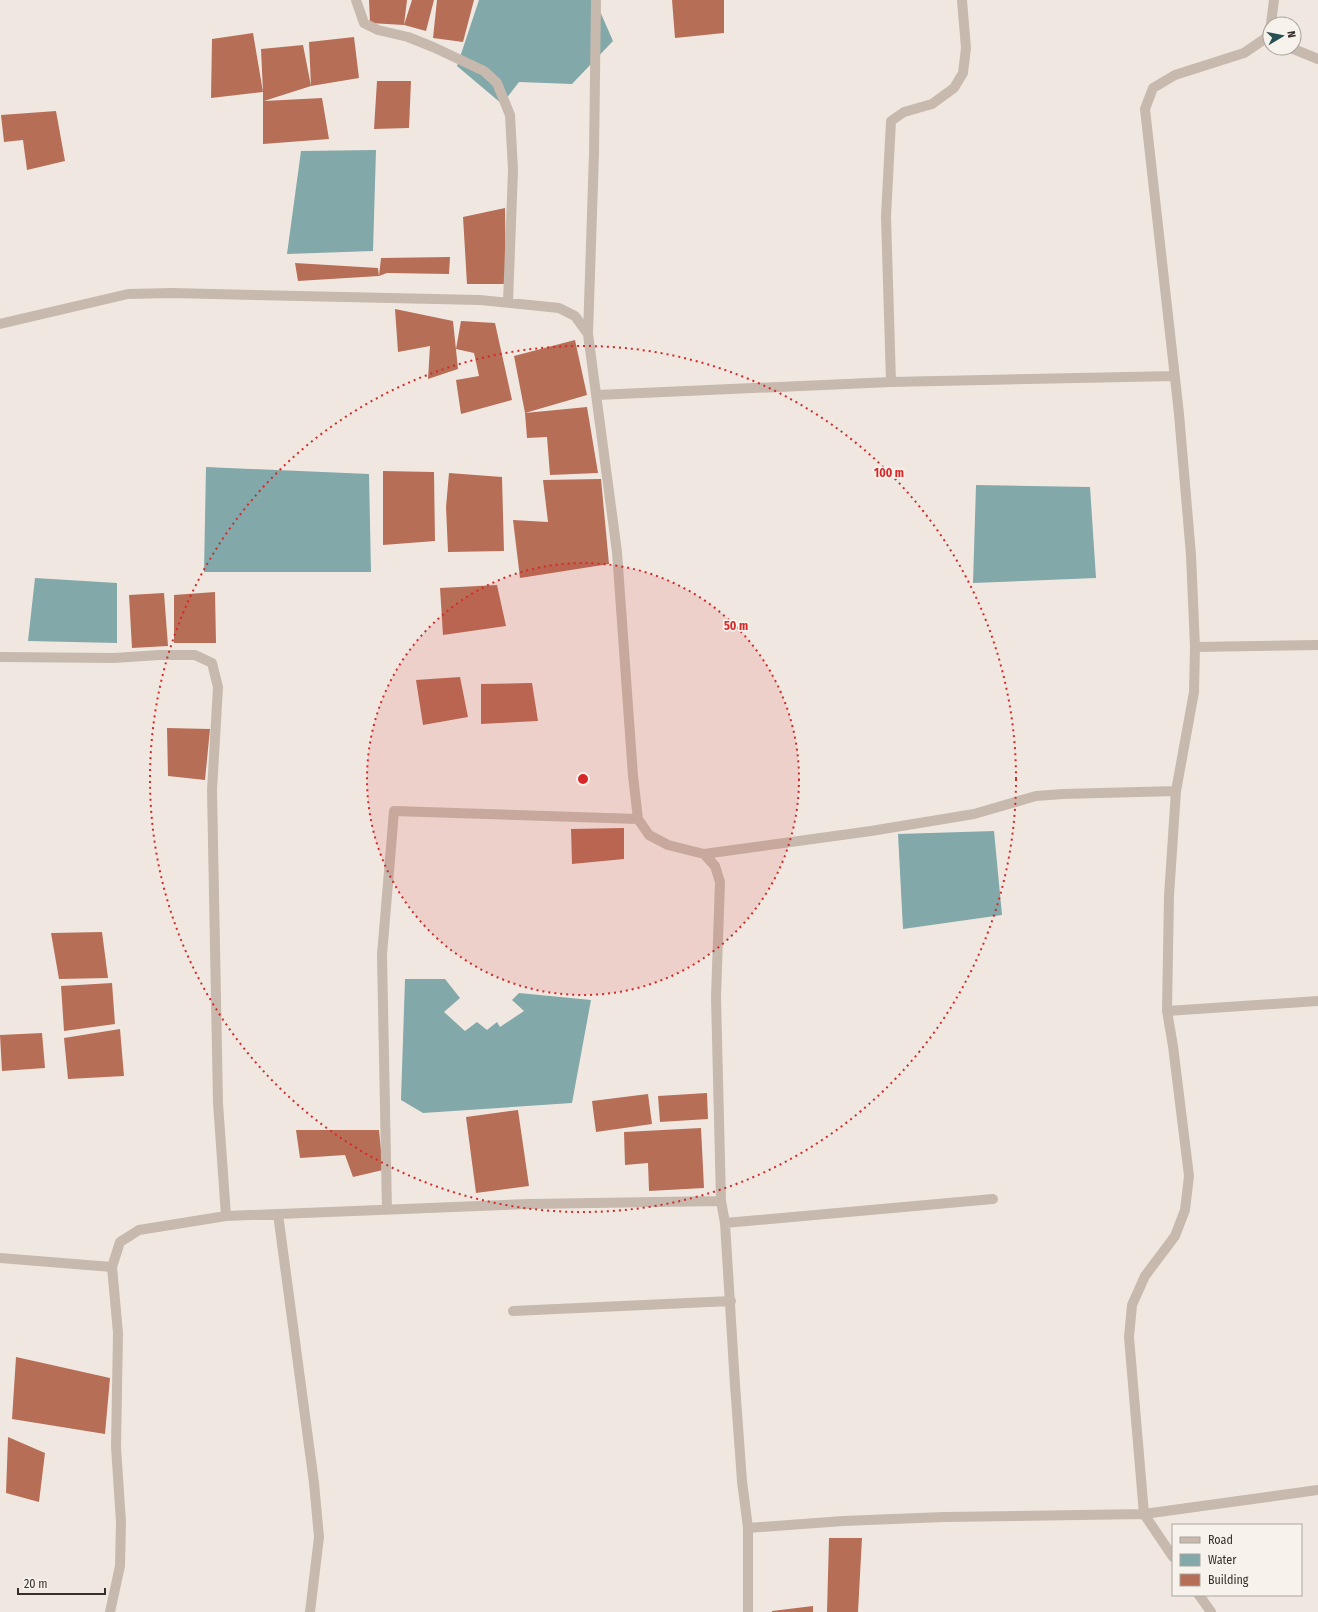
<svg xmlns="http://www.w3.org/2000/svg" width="1318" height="1612" font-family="'Fira Sans Condensed',sans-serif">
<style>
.water{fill:#82a8a9}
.building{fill:#b76e57}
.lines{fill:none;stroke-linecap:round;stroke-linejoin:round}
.minor{stroke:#c7b9ad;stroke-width:10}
.ring{fill:none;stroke:#d62828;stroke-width:2;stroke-dasharray:2 4}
.centre{fill:#d62828;stroke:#f8f2ec;stroke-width:2}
.ring-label{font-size:12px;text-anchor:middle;font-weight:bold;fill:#d62828;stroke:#f8f2ec;stroke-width:3.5;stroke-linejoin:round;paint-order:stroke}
</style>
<rect width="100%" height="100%" fill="#f0e8e0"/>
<!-- water -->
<path class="water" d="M479 0H595L613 41 572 84 519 82 502 104 457 66Z
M376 150 373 251 287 254 301 151Z
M206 467 369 474 371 572H204Z
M976 485 1090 487 1096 578 973 583Z
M35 578 117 583V643L28 641Z
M994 831 1002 915 903 929 898 834Z
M405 979H445L460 998 444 1012 465 1031 477 1022 487 1030 497 1022 500 1027 524 1011 512 1000 519 993 591 1000 572 1103 423 1113 401 1100Z"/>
<!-- building -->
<path class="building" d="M369 0H407L404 25 370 23Z
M412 0H434L426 31 404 25Z
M437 0H474L463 42 433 38Z
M672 0H724V33L675 38Z
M253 33 263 92 261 49 303 45 311 86 264 101 322 98 329 139 263 144V92L211 98 212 39Z
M354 37 359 78 311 86 309 42Z
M377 81H411L409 128 374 129Z
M56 111 65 161 27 170 23 140 4 142 1 115Z
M505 208 506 284H467L463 217Z
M450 257 449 274 387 273 379 276 381 258Z
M295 263 378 268 379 276 298 281Z
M395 309 453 321 458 369 428 379 430 346 398 352Z
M461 321 495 323 512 400 461 414 456 380 479 376 474 353 456 349Z
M575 340 587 395 525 413 514 356Z
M587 407 598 473 550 475 547 437 527 438 525 413Z
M383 471 434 472 435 541 383 545Z
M449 473 502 477 504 551 448 552 446 507Z
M601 479 609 564 520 578 513 520 548 522 543 480Z
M497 585 506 626 443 635 440 588Z
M215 592 216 643H174V595Z
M164 593 168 646 132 648 129 595Z
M460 677 468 717 423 725 416 680Z
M532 683 538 721 481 724V684Z
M167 728 210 729 205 780 168 776Z
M624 828V859L572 864 571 829Z
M102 932 108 978 59 979 51 933Z
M112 983 115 1024 64 1031 61 986Z
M120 1029 124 1076 68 1079 64 1038Z
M42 1033 45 1068 2 1071 0 1035Z
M707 1093 708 1119 660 1122 658 1096Z
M648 1094 652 1124 596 1132 592 1101Z
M518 1110 529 1186 476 1193 466 1117Z
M701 1128 704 1188 649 1191 648 1163 625 1165 624 1132Z
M296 1130H379L383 1170 353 1177 345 1155 300 1158Z
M16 1357 110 1378 105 1434 12 1419Z
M8 1437 45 1453 39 1502 6 1493Z
M829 1538H862L858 1612H827Z
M813 1606V1612H772V1611Z"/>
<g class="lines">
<!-- minor -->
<path class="minor" d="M356 0 364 23 378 30 408 37 433 47 484 71 497 83 510 115 513 170 508 302
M1271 24 1274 0
M1291 48 1318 59
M0 324 128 294 171 293 480 300 559 308 575 316 588 334 617 552 633 776 638 819 649 835 668 845 704 854 715 866 720 882 716 997 721 1201 725 1223 735 1385 742 1481 748 1528V1612
M588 334 594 153 596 0
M891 382 886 216 891 121 904 112 932 104 954 88 963 73 966 48 962 0
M597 395 891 382 1175 376
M1195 647 1318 645
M0 657 114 658 159 655H195L212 663 218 687 212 790 218 1103 226 1216
M704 854 871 831 974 814 1036 796 1063 794 1176 791
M1167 1011 1318 1001
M387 1210 382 955 394 811 638 819
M278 1214 314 1483 319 1537 310 1612
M725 1223 993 1199
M0 1258 112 1267
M513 1311 731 1301
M748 1528 843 1521 944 1517 1144 1514 1318 1490
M1173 1557 1144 1514 1129 1337 1132 1305 1145 1276 1175 1236 1185 1210 1189 1176 1173 1046 1167 1011 1169 896 1176 791 1194 692 1195 647 1191 555 1179 414 1145 109 1153 88 1175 75 1244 53 1266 38 1270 27
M1199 1595 1211 1612
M110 1612 120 1566 121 1522 116 1447 118 1333 112 1267 120 1242 139 1230 226 1216 529 1204 721 1201"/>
</g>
<!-- distance rings -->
<circle cx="583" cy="779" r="216" fill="#d62828" fill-opacity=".12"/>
<g class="ring">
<circle cx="583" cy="779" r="216"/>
<circle cx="583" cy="779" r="433"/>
</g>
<circle cx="583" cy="779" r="6" class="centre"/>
<g class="ring-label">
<text x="889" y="477">100 m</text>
<text x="736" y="630">50 m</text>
</g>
<!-- legend -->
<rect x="1172" y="1524" width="130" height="72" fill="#f8f2ec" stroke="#aaa49f"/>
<rect x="1180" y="1537" width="20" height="6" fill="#c7b9ad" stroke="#aaa49f"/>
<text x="1208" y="1544" font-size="12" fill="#362e2b">Road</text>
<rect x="1180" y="1554" width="20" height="12" fill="#82a8a9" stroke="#aaa49f"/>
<text x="1208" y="1564" font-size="12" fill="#362e2b">Water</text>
<rect x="1180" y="1574" width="20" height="12" fill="#b76e57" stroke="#aaa49f"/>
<text x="1208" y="1584" font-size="12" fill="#362e2b">Building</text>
<!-- north arrow -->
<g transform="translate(1282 36) rotate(80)"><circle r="19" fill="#f8f2ec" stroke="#aaa49f"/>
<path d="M0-3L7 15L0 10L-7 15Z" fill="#254f52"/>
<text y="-6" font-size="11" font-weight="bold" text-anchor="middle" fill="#362e2b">N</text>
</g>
<!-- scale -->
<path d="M18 1588v6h87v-6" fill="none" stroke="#362e2b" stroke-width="2"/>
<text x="24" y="1588" font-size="12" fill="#362e2b" stroke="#f8f2ec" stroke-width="3" paint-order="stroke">20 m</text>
</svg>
